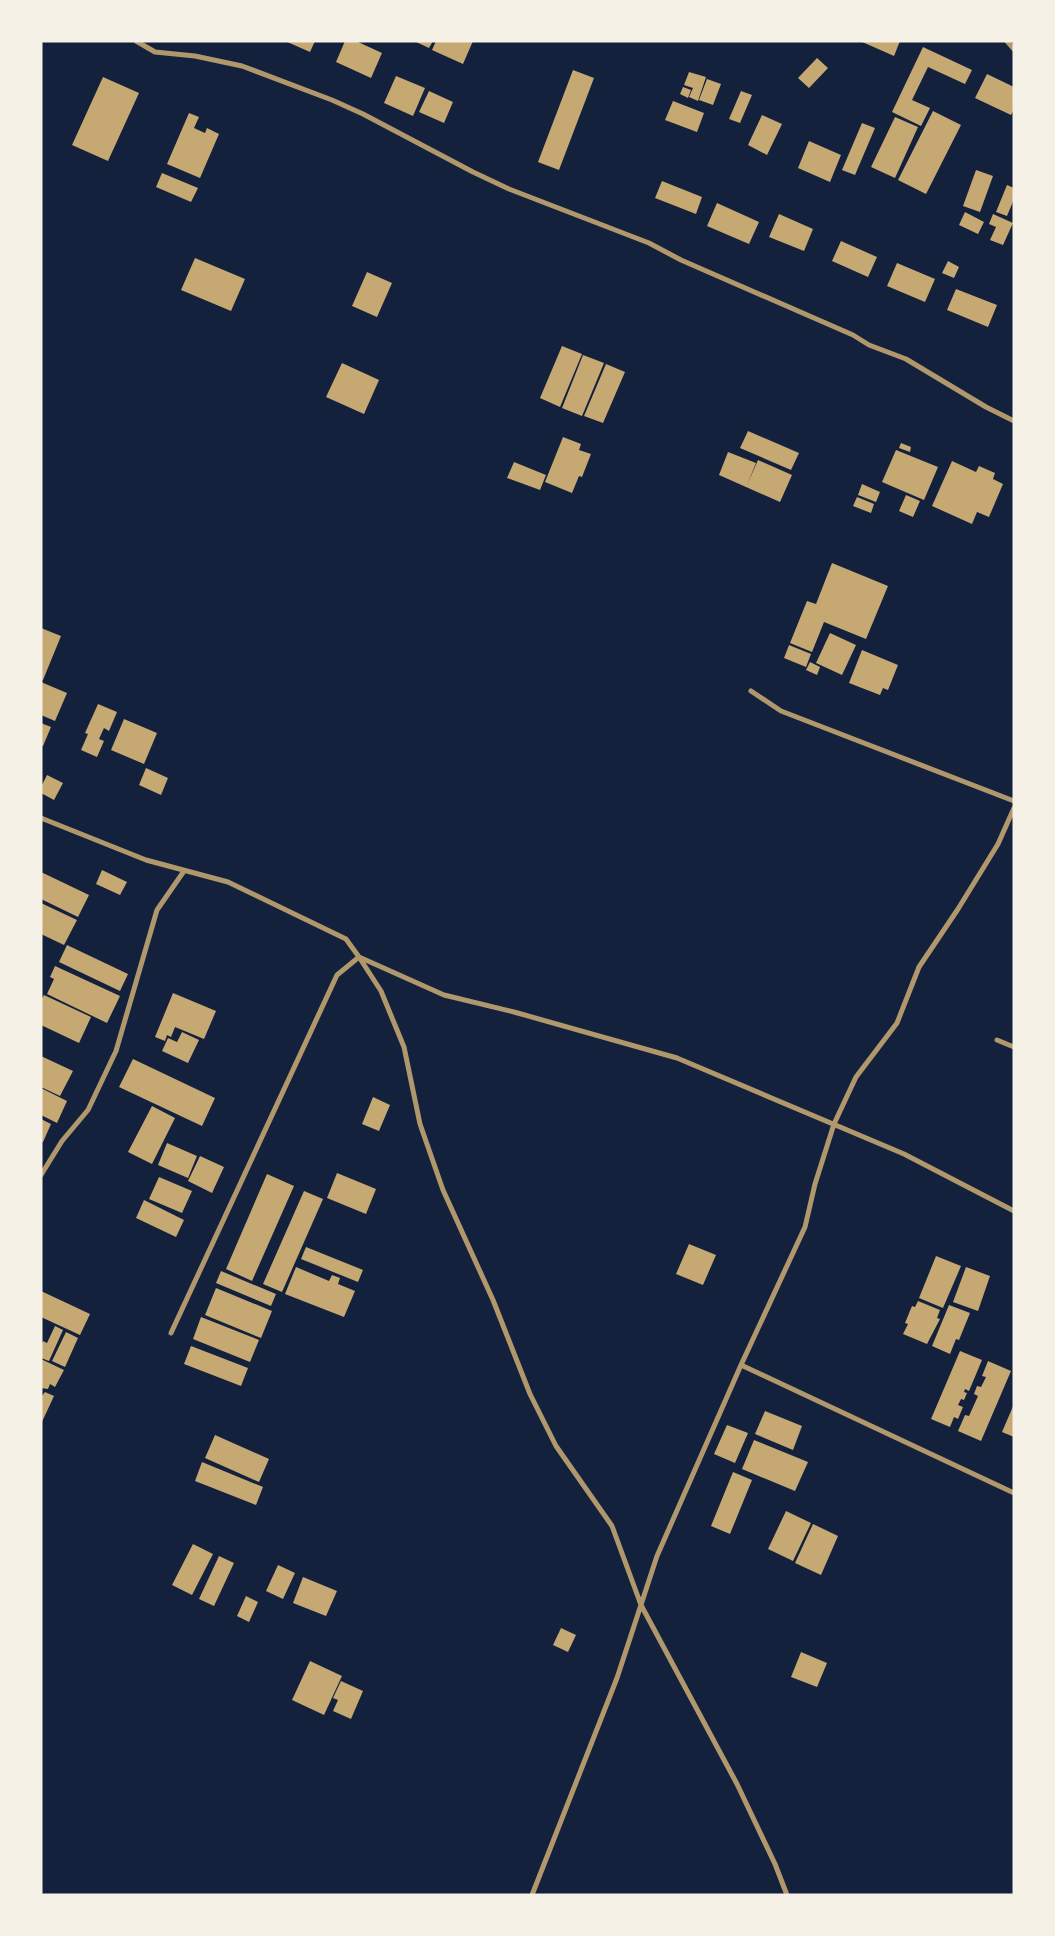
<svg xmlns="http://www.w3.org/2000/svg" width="1055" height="1936" font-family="'Archivo Narrow',sans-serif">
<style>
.building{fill:#c6a872}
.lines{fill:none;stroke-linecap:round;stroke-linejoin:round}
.minor{stroke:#b1986c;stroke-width:5}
</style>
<rect width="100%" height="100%" fill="#14213d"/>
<!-- building -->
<path class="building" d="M285 41H315L310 52Z
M345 41H356L382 53 371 78 336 62Z
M414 41H433L429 48Z
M436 41H473L463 64 432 50Z
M860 41H900L894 56Z
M923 47 972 70 965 84 928 67 912 100 930 108 921 126 892 112Z
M817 58 828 68 809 88 798 78Z
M573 70 594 78 559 170 538 162Z
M689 72 706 77 698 101 689 97 693 88 684 85Z
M987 74 1014 87V109L1011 115 975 98Z
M396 76 425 88 413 116 384 103Z
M103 77 139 93 108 161 72 145Z
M707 79 721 84 713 105 699 100Z
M683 87 691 90 688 98 680 94Z
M429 91 453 102 444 123 419 112Z
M741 91 752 95 740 123 729 119Z
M673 101 704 113 697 132 665 120Z
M933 111 961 125 926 194 898 180Z
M189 113 199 117 194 128 205 133 207 128 219 134 200 178 167 164Z
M762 115 782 124 767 155 748 145Z
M895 117 918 127 895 178 871 167Z
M862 123 875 128 855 175 842 170Z
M809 141 841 155 830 182 798 168Z
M976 170 993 176 980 212 963 206Z
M162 173 198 188 191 202 156 187Z
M662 181 702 197 696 214 655 198Z
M1007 185 1014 188V199L1007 216 996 212Z
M717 203 759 222 749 244 707 226Z
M965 212 984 222 978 234 959 225Z
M779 214 813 229 804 251 769 237Z
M993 214 1013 223 1003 245 990 240 996 227 989 224Z
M841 241 877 257 868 277 832 261Z
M195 258 245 279 231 311 181 290Z
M948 261 959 267 954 278 942 273Z
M897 263 935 279 925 302 887 286Z
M367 272 392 283 377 317 352 306Z
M956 289 997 305 988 327 947 310Z
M562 346 582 354 560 407 540 398Z
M583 355 604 363 582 416 562 408Z
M342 363 379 380 364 414 326 397Z
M606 364 625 372 603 423 584 416Z
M748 431 799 453 791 470 740 448Z
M563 437 581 444 579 450 591 454 582 477 579 476 572 493 545 482Z
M901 443 911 447 910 452 899 448Z
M896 450 938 467 924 500 882 482Z
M728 452 756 463 747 485 758 460 792 475 780 502 719 475Z
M952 461 976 472 979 466 995 473 993 479 1003 484 989 517 977 512 972 524 932 506Z
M514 462 546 475 540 490 507 478Z
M862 484 880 492 876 502 858 495Z
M906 495 920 501 913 517 899 511Z
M857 497 874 504 871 513 853 506Z
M832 563 888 586 866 639 824 622 812 652 790 643 807 601 816 604Z
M41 628 61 636 43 680 41 679Z
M830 633 856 645 842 675 816 663Z
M789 645 811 654 806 667 784 658Z
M862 650 898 665 888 690 883 688 880 695 849 683Z
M810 662 820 667 817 675 806 670Z
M41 682 67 693 55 721 41 715Z
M98 704 117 712 109 731 104 728 99 739 104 741 97 757 81 750 88 734 85 733Z
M124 719 157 733 144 764 111 750Z
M41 723 51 727 43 746H41Z
M146 768 168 778 161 795 139 785Z
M47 775 63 783 54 800 41 793V787Z
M102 870 127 882 120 895 96 884Z
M41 872 89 895 78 917 41 899Z
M41 903 77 920 64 945 41 934Z
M67 945 128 974 120 991 59 962Z
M55 966 120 996 107 1023 47 994 54 979 50 977Z
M173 993 216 1011 204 1039 175 1027 171 1037 167 1035 165 1041 155 1037Z
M44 995 91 1017 79 1043 41 1025V1000Z
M182 1032 199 1040 188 1063 162 1051 168 1038 177 1042Z
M41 1056 73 1071 60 1096 41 1087Z
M133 1059 215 1098 202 1126 119 1087Z
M41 1088 67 1101 57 1123 41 1115Z
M373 1097 390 1105 379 1131 362 1124Z
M152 1106 175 1118 152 1164 128 1152Z
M41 1119 51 1124 43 1142H41Z
M167 1143 197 1156 188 1178 158 1165Z
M200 1156 224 1167 212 1193 188 1181Z
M337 1173 376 1189 366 1214 327 1198Z
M267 1174 294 1186 252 1281 226 1269Z
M159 1177 192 1191 182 1213 149 1199Z
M304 1191 323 1199 282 1292 263 1284Z
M144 1200 184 1220 176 1237 136 1218Z
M689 1244 716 1255 703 1285 676 1274Z
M306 1247 363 1270 358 1282 301 1259Z
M936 1256 961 1266 943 1308 919 1298Z
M296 1267 329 1281 332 1275 340 1278 338 1284 355 1291 344 1317 285 1294Z
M966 1267 990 1276 978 1311 953 1302Z
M221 1271 276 1294 271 1306 216 1283Z
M216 1288 272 1311 261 1338 205 1315Z
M41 1291 90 1314 80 1335 41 1317Z
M918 1301 940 1310 937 1318 940 1319 927 1344 903 1334 908 1324 905 1323 912 1306 915 1307Z
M949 1305 970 1313 959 1340 956 1339 950 1354 932 1346Z
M201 1317 259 1340 250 1362 193 1339Z
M55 1326 63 1330 49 1361 41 1358V1345L43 1341 47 1343Z
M66 1332 78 1338 65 1367 52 1361Z
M191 1346 248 1368 241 1386 184 1364Z
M960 1351 982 1360 969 1391 965 1389 964 1392 967 1393 964 1400 961 1399 958 1405 963 1407 958 1419 954 1417 950 1427 931 1419Z
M41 1359 64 1370 55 1387 50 1384 48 1389 41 1388Z
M988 1361 1011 1371 981 1441 958 1431 965 1415 969 1416 978 1396 974 1394 977 1386 981 1387 986 1377 982 1376Z
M45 1392 54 1396 41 1424V1397Z
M1014 1404V1437L1002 1432Z
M765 1411 802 1426 793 1450 755 1434Z
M727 1425 748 1433 735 1463 714 1454Z
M215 1435 269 1459 259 1482 205 1458Z
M754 1440 808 1462 795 1491 742 1469Z
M202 1462 263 1487 256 1505 195 1481Z
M733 1472 752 1480 730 1534 711 1526Z
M786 1511 811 1523 793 1561 768 1549Z
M813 1524 838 1536 821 1575 795 1563Z
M193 1544 213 1554 192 1595 172 1585Z
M219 1556 234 1563 214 1606 199 1599Z
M278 1565 295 1573 283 1599 266 1591Z
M303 1577 337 1591 326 1616 293 1603Z
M246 1596 258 1602 249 1622 237 1616Z
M561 1628 576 1635 568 1652 553 1645Z
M801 1652 827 1663 817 1687 791 1677Z
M310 1661 342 1676 324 1715 292 1700Z
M341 1681 363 1691 351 1719 333 1711 338 1700 333 1698Z"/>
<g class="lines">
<!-- minor -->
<path class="minor" d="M136 41 155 52 195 56 242 66 332 100 363 114 473 172 509 189 649 243 681 260 853 335 869 345 906 359 986 407 1014 421
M1007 41 1014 49
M751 691 781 711 1014 801
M41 818 146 860 228 882 346 939 359 957 444 995 514 1012 677 1058 904 1154 1014 1211
M997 1040 1014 1047
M41 1175 62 1141 88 1110 116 1051 157 910 184 871
M171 1333 337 975 359 957 381 991 404 1047 420 1124 443 1190 493 1300 530 1394 556 1446 612 1526 641 1605 737 1784 775 1864 787 1895
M741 1365 1014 1493
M532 1895 617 1678 657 1556 741 1365 805 1227 815 1184 834 1124 856 1077 897 1023 919 967 958 909 998 844 1014 808"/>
</g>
<!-- border -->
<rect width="1055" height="1936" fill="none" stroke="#f6f1e7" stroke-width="85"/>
</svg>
